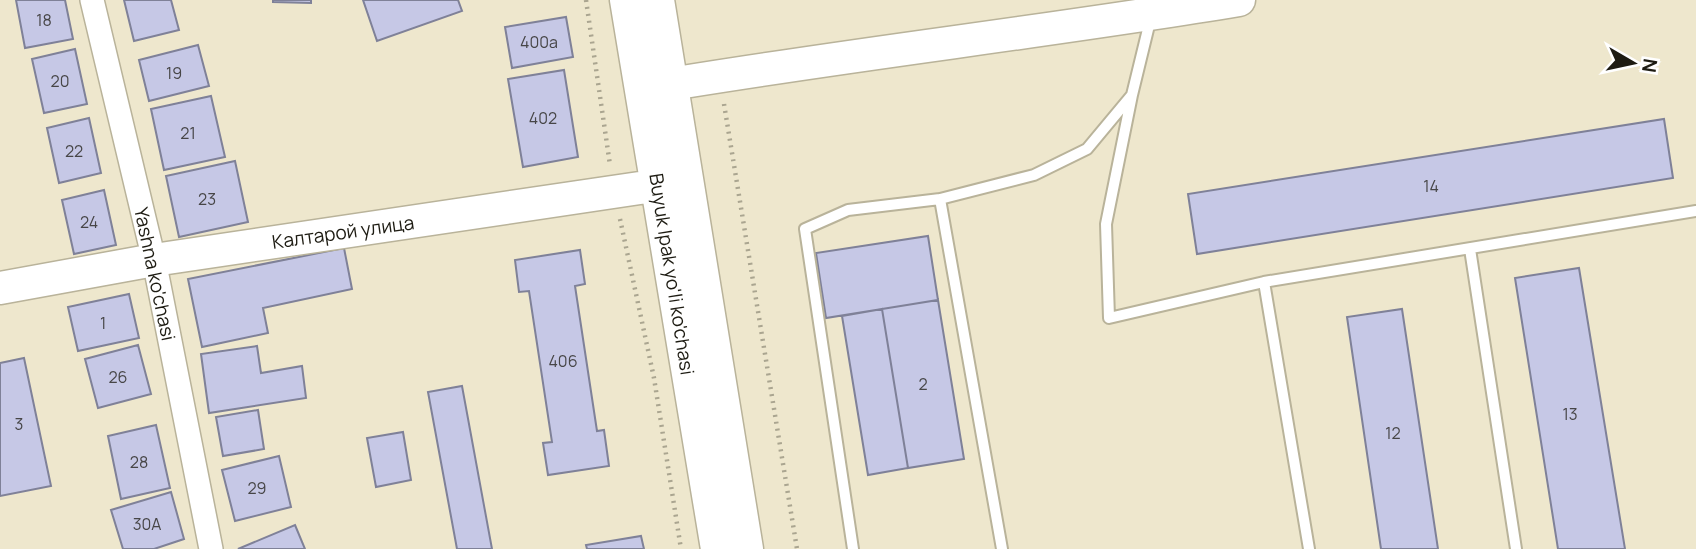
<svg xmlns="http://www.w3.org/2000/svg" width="1696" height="549" font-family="Manrope,sans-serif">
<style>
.building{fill:#c6c8e6;stroke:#7f8198;stroke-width:2}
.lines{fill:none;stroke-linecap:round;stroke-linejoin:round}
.lane-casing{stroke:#b9b39a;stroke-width:14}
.street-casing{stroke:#b9b39a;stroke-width:26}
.secondary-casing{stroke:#b9b39a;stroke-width:35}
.path{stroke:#aaa590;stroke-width:4.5;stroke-dasharray:2 5;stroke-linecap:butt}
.lane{stroke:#fff;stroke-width:10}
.street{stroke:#fff;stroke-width:23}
.secondary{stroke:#fff;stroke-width:32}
.labels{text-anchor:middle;stroke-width:5;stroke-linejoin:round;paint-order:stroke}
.number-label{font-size:16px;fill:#474647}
.street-label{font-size:19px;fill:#1d1b12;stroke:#fff}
</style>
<rect width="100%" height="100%" fill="#eee7cd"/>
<!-- building -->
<path class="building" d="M16 0H65L73 39 25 48Z
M124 0H171L179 30 134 41Z
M273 0H311V3L273 2Z
M363 0H458L462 11 377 41Z
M566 17 573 57 512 68 505 27Z
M198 45 209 86 149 101 139 60Z
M75 49 87 104 44 113 32 59Z
M564 70 578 157 523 167 508 79Z
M211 96 225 157 164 170 151 109Z
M89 118 101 173 59 183 47 128Z
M1664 119 1673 178 1197 254 1188 194Z
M235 161 248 222 179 237 166 176Z
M104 190 116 245 74 254 62 200Z
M928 236 938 300 826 318 816 253Z
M344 248 352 289 263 308 268 333 202 347 188 279Z
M580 250 585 284 575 286 597 431 604 430 609 466 548 475 543 443 552 442 529 291 519 292 515 260Z
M1579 268 1625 549H1558L1515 278Z
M129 294 139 338 78 351 68 307Z
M938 300 964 459 908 468 882 309Z
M882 309 908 468 868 475 842 316Z
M1402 309 1438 549H1381L1347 317Z
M138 345 151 394 98 408 85 359Z
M257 346 261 373 302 366 306 398 209 413 201 354Z
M24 358 51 486 0 496V363Z
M462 386 492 549H457L428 392Z
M258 410 264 449 223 456 216 417Z
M156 425 170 488 121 499 108 436Z
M403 432 411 480 376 487 367 438Z
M279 456 291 507 235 521 222 470Z
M171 492 184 539 154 549H123L111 510Z
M295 525 305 549H238Z
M641 536 644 549H587L586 545Z"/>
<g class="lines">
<defs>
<path id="lane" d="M1132 95 1106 224 1109 318 1264 282 1696 211
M940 199 1002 549
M1470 249 1516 549
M1264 282 1309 549
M853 549 805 229 848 210 940 199 1034 175 1087 149 1132 95 1151 17"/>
<path id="street" d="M92 0 154 260 211 549"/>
<path id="secondary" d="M626 0 717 549
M658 0 747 549
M641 89C840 55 1040 33 1239 0
M0 288 154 260 687 181"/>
</defs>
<!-- lane casing -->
<use href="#lane" class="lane-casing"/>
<!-- street casing -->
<use href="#street" class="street-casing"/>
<!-- secondary casing -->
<use href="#secondary" class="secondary-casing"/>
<!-- path -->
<path class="path" d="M586 0 610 165
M724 104 797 549
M620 219 654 378 681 549"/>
<!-- lane -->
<use href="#lane" class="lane"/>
<!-- street -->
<use href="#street" class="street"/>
<!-- secondary -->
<use href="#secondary" class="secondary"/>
</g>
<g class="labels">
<!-- number labels -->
<g class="number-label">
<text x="44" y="26">18</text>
<text x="539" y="48">400а</text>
<text x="174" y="79">19</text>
<text x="60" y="87">20</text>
<text x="543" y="124">402</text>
<text x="188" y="139">21</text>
<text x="74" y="157">22</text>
<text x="1431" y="192">14</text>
<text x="207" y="205">23</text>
<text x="89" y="228">24</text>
<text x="103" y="329">1</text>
<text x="563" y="367">406</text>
<text x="118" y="383">26</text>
<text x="923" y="390">2</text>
<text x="1570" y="420">13</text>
<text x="19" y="430">3</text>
<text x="1393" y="439">12</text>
<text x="139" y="468">28</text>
<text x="257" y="494">29</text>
<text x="147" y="530">30A</text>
</g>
<!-- street labels -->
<g class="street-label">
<text transform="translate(343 232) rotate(-8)" y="7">Калтарой улица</text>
<text transform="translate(155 274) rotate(78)" y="7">Yashna ko'chasi</text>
<text transform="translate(672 274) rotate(81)" y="7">Buyuk Ipak yo'li ko'chasi</text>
</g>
</g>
<!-- north arrow -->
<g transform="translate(1633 63) rotate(99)" stroke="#ffffff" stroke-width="5" paint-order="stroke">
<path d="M0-5L12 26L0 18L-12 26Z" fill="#1d1b12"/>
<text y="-10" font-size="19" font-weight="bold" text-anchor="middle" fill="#1d1b12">N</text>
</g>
</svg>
